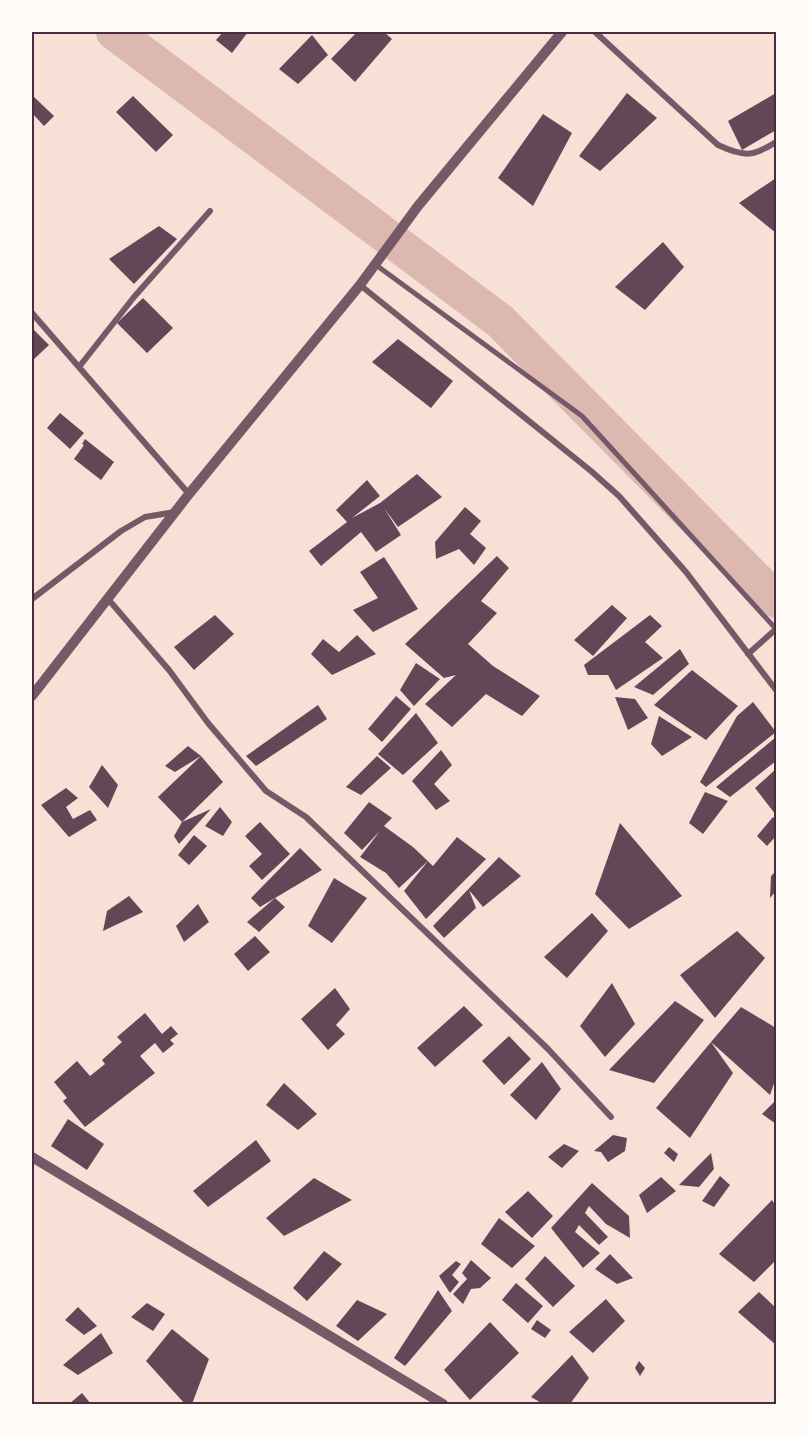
<svg xmlns="http://www.w3.org/2000/svg" width="808" height="1436" font-family="'Sofia Sans Condensed',sans-serif">
<style>
.lines{fill:none;stroke-linecap:round;stroke-linejoin:round}
.river{stroke:#dcb8b0;stroke-width:36}
.building{fill:#644757}
.pedestrian{stroke:#755966;stroke-width:5}
.minor{stroke:#755966;stroke-width:6}
.tertiary{stroke:#755966;stroke-width:10}
.neatline{fill:none;stroke:#4a2c40;stroke-width:2}
</style>
<rect width="100%" height="100%" fill="#f7e1d7"/>
<g class="lines">
<!-- river -->
<path class="river" d="M114 32 500 321 776 600"/>
</g>
<!-- building -->
<path class="building" d="M223 32H248L232 53 216 40Z
M357 32H384L392 39 355 82 331 59Z
M312 35 328 55 298 84 279 69Z
M627 93 657 118 600 171 579 156Z
M776 93V130L742 150 728 121Z
M133 96 173 135 156 152 116 112Z
M34 97 54 116 44 126 32 113V100Z
M543 114 572 133 533 206 498 178Z
M776 178V233L739 203Z
M159 226 177 239 134 284 109 259Z
M663 242 684 267 645 310 615 287Z
M143 298 173 328 147 353 117 323Z
M32 328 49 345 32 361Z
M398 339 453 381 431 408 372 362Z
M60 413 84 433 70 449 47 428Z
M85 439 114 462 101 480 74 459 84 445 82 444Z
M417 474 442 497 398 527 384 508 401 535 376 552 361 532 321 566 309 551 347 522 336 510 367 480 380 496 352 518 380 503Z
M465 507 481 521 470 534 486 548 474 565 459 549 436 559 435 542Z
M497 556 509 568 481 601 497 613 468 644 493 666 540 696 522 716 486 694 452 727 425 704 456 675 444 678 405 644Z
M384 557 418 609 373 632 353 610 378 598 360 572Z
M612 605 627 618 593 656 574 640Z
M215 615 234 634 194 670 174 647Z
M650 615 662 626 645 642 663 658 616 690 608 675H588L584 665Z
M357 635 376 654 332 675 311 654 323 639 339 652Z
M680 649 689 664 653 695 634 687Z
M416 663 440 679 414 706 400 690Z
M692 670 738 706 706 740 654 705Z
M396 696 411 709 382 742 368 729Z
M615 697 635 699 648 718 628 730Z
M753 702 776 732 706 787 700 782 737 716Z
M318 705 327 719 256 766 246 756Z
M416 713 438 743 403 775 378 754Z
M659 716 692 737 662 756 651 744Z
M776 737V761L730 797 716 787Z
M188 746 201 756 223 782 182 822 158 797 201 756 175 772 165 766Z
M441 750 452 765 434 784 450 801 436 810 412 781Z
M377 756 391 768 361 795 346 787Z
M102 765 118 785 108 808 89 787Z
M776 769V815L755 788Z
M66 788 78 798 66 807 73 819 90 810 97 820 69 837 41 805Z
M705 792 728 801 703 834 689 823Z
M369 802 392 818 384 826 413 847 433 866 457 837 486 859 426 919 404 891 428 861 399 888 386 873 360 857 380 831 362 850 344 833Z
M220 807 232 822 223 836 205 826Z
M211 809 179 844 174 836 182 822Z
M773 817 776 820V836L767 846 757 836Z
M260 822 290 854 262 880 249 866 262 854 245 836Z
M620 823 682 896 629 929 595 894Z
M194 835 207 846 189 865 178 855Z
M300 848 322 870 260 907 251 898Z
M499 857 521 876 483 907 469 890 476 908 444 938 433 926Z
M776 871V891L770 898 771 876Z
M334 878 367 898 332 943 308 926Z
M129 896 143 912 103 931 107 911Z
M275 898 285 907 259 932 247 922Z
M198 904 209 922 184 942 176 926Z
M592 913 608 931 567 978 544 957Z
M737 931 765 958 715 1018 680 975Z
M255 936 270 952 248 971 234 954Z
M612 983 635 1024 605 1057 580 1026Z
M335 988 350 1009 336 1025 345 1034 328 1050 301 1019Z
M675 1001 704 1020 654 1083 609 1070Z
M464 1006 483 1025 435 1067 417 1048Z
M741 1007 776 1028V1078L770 1095 711 1042Z
M145 1013 162 1034 171 1026 178 1034 170 1040 174 1044 163 1053 155 1043 140 1056 155 1073 85 1127 63 1101 67 1098 54 1082 77 1061 90 1076 105 1064 102 1060 122 1042 117 1037Z
M509 1036 531 1059 504 1085 482 1061Z
M711 1042 733 1073 690 1138 656 1108Z
M542 1062 561 1089 536 1120 510 1095Z
M284 1083 317 1114 298 1130 266 1105Z
M776 1100V1124L762 1114Z
M68 1119 104 1144 87 1170 51 1146Z
M613 1135 627 1138 625 1151 608 1162 601 1152 594 1151Z
M256 1140 271 1161 208 1207 193 1191Z
M564 1144 579 1151 562 1168 548 1157Z
M669 1147 678 1154 674 1162 664 1153Z
M711 1153 714 1169 699 1187 679 1185Z
M720 1176 730 1185 714 1207 702 1201Z
M661 1177 676 1191 647 1213 639 1195Z
M314 1178 352 1200 284 1236 266 1218Z
M592 1183 629 1216 630 1238 606 1224 589 1206 585 1213 608 1237 599 1245 579 1225 575 1232 600 1253 583 1268 551 1228Z
M528 1191 553 1216 532 1238 505 1212Z
M772 1200 776 1206V1260L754 1282 719 1254Z
M499 1218 535 1246 512 1268 481 1244Z
M324 1251 342 1264 307 1301 293 1288Z
M610 1254 633 1278 617 1284 595 1269Z
M545 1256 575 1286 553 1307 525 1279Z
M471 1260 491 1278 480 1288 471 1289 463 1304 453 1294 467 1279 462 1273Z
M456 1261 461 1264 452 1275 459 1282 450 1293 439 1276Z
M516 1283 543 1306 528 1323 502 1300Z
M438 1290 452 1311 405 1366 394 1358Z
M759 1292 776 1308V1345L738 1312Z
M606 1299 625 1321 593 1353 569 1332Z
M357 1300 387 1314 358 1341 336 1326Z
M147 1303 165 1314 153 1331 131 1317Z
M78 1307 97 1326 84 1335 65 1320Z
M537 1320 551 1330 545 1338 531 1329Z
M490 1322 519 1353 470 1400 444 1370Z
M172 1329 209 1359 192 1404H185L146 1361Z
M101 1333 113 1353 78 1375 63 1365Z
M572 1355 589 1378 570 1404H543L531 1397Z
M639 1361 645 1368 640 1376 635 1368Z
M82 1393 91 1404H69Z"/>
<g class="lines">
<!-- pedestrian -->
<path class="pedestrian" d="M376 265 582 416 776 629"/>
<!-- minor -->
<path class="minor" d="M595 32 718 145C744 157 753 157 776 142
M360 285 591 471 619 496 686 572 776 690
M32 313 189 494
M79 367 134 297 210 211
M32 599 121 531 145 517 175 512
M108 599 169 670 208 723 266 791 306 817 548 1049 611 1117
M748 654 776 629"/>
<!-- tertiary -->
<path class="tertiary" d="M32 696 189 494 360 285 418 206 562 32
M32 1157 443 1404"/>
</g>
<!-- border -->
<rect width="808" height="1436" fill="none" stroke="#fffaf5" stroke-width="66"/>
<rect x="33" y="33" width="742" height="1370" class="neatline"/>
</svg>
